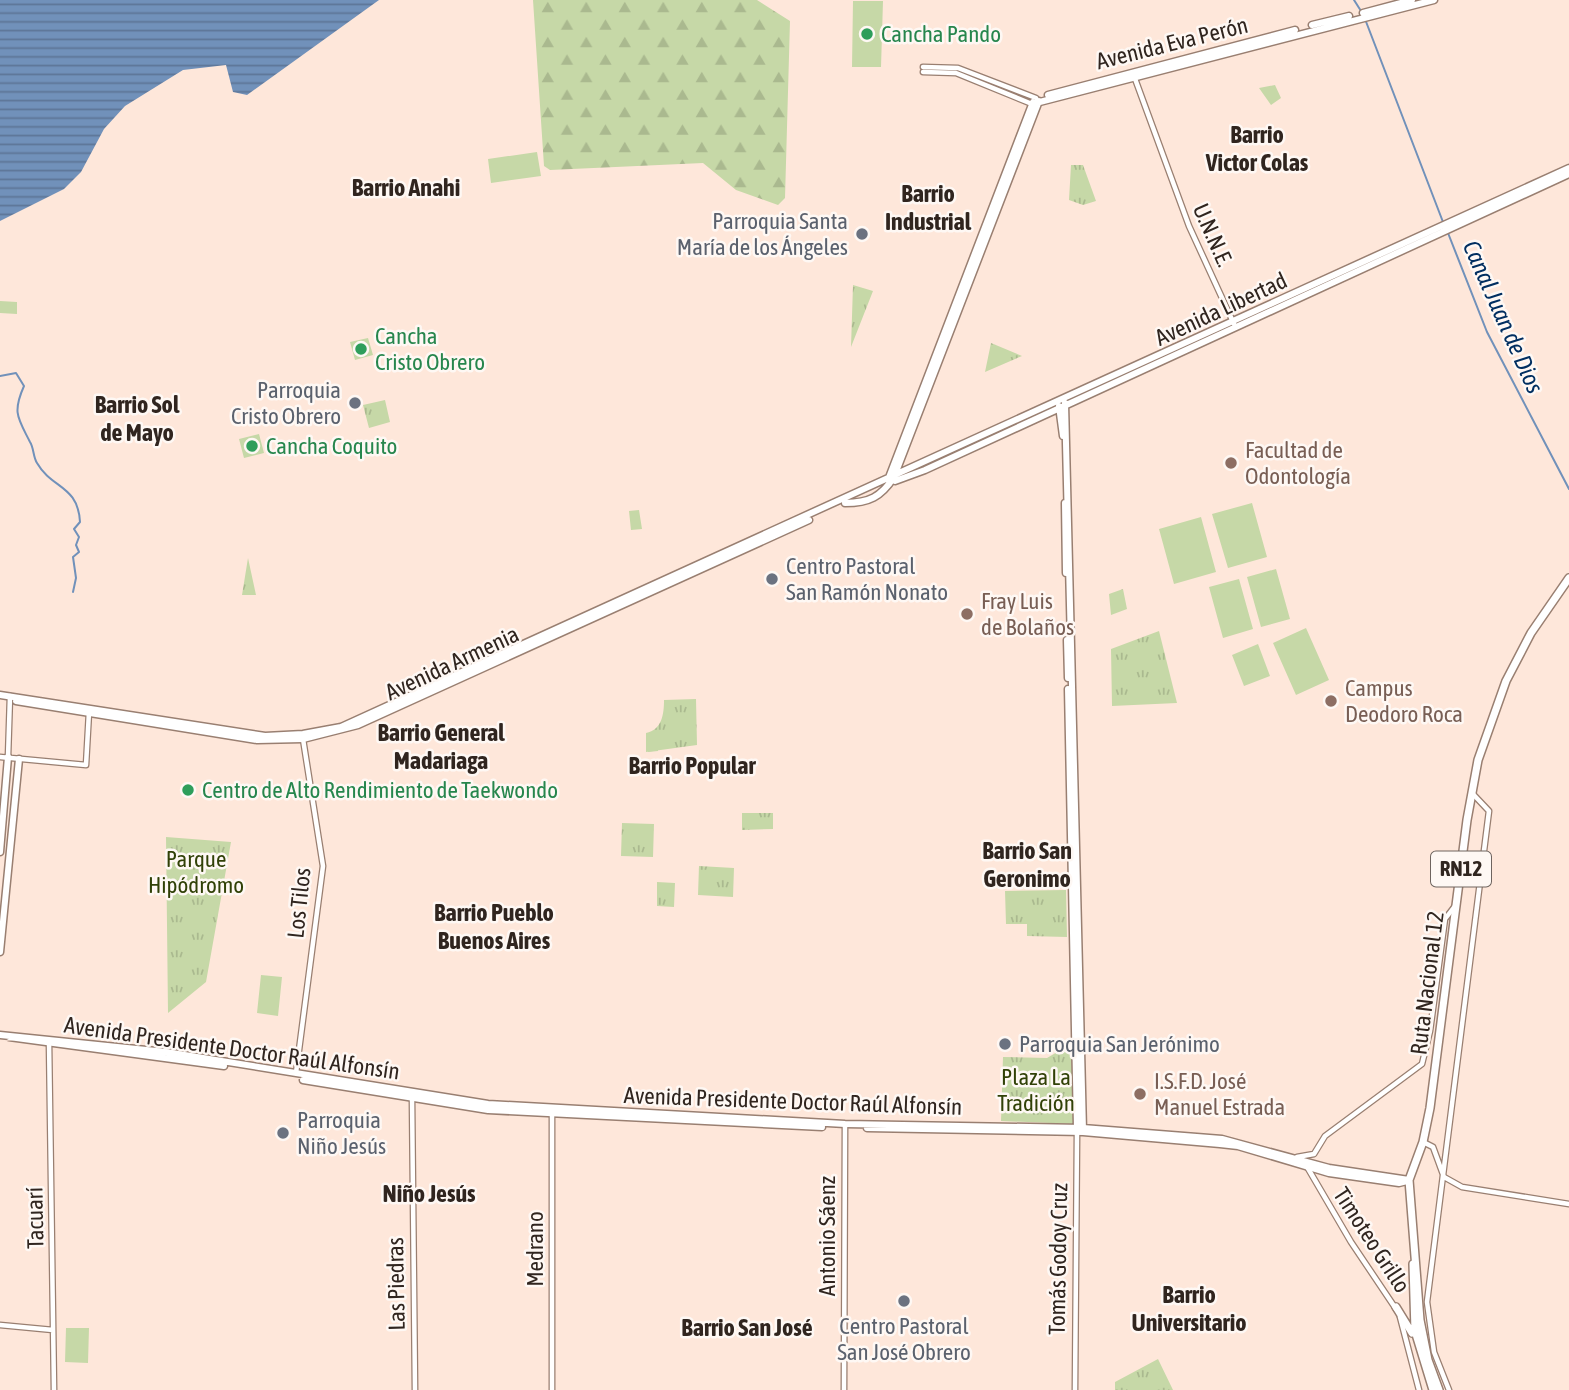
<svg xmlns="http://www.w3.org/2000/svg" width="1569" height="1390" font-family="'Asap Condensed',sans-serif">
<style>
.forest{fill:url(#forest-firs)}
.park{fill:url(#park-tufts)}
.pitch{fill:#c6d8a7}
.water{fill:url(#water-rules)}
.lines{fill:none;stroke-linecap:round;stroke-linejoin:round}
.stream{stroke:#7191ba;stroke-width:2}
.minor-casing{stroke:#997f71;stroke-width:7}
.major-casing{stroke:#997f71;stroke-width:9}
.highway-casing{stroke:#997f71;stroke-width:10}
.minor{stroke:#fff;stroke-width:4.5}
.major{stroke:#fff;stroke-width:6}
.highway{stroke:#fff;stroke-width:7}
.leisure-dot{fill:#2e9e5b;stroke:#fef8f4;stroke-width:2.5}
.worship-dot{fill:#6b7280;stroke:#fef8f4;stroke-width:2.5}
.education-dot{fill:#8d6e63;stroke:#fef8f4;stroke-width:2.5}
.labels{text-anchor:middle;stroke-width:5;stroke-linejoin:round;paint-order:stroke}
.shield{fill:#fef8f4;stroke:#6e645f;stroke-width:2}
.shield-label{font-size:21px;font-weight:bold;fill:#30251f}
.leisure-label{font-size:23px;fill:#27864d;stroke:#fef8f4;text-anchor:start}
.street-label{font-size:23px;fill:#30251f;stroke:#fef8f4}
.worship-label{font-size:23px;fill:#5b616d;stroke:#fef8f4;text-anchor:start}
.education-label{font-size:23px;fill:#785e54;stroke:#fef8f4;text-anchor:start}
.park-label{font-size:23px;fill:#314107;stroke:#fef8f4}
.neighbourhood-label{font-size:24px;font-weight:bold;fill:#30251f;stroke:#fef8f4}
.water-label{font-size:24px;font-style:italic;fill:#002e60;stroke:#fef8f4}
</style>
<defs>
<pattern id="forest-firs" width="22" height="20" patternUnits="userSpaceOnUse" patternTransform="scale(1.75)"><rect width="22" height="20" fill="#c6d8a7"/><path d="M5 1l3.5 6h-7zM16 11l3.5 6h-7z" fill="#aab98f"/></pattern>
<pattern id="park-tufts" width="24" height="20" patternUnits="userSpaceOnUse" patternTransform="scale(1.75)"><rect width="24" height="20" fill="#c6d8a7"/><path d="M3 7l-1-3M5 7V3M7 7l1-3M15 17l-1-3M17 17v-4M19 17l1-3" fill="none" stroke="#aab98f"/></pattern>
<pattern id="water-rules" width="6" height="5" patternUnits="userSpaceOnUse" patternTransform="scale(1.75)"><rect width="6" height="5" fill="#7191ba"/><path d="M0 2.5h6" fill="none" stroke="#5d7697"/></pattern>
</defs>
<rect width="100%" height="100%" fill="#fee7da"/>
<!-- forest -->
<path class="forest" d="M533 0H757L790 21 785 198 778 205 736 190 703 163 550 170 544 166Z"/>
<!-- park -->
<path class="park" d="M1275 85 1281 98 1271 105 1259 88Z
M1071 165H1083L1096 201 1083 205 1069 200Z
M853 285 873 291 851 347Z
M991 343 1022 356 985 372Z
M385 400 390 422 369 428 363 405Z
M248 558 256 595H242Z
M1123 589 1127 609 1111 615 1109 594Z
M1159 631 1177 703 1112 706 1111 649Z
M696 699 697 745 646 752V733C662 730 664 714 664 700Z
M742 813H773V829L742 830Z
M622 823 654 824 653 857 621 856Z
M166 837 231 842 206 982 168 1013Z
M699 866 734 868 733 897 698 895Z
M657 882 675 883 674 907 657 906Z
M1066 890 1067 937 1027 936V924H1006L1005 891Z
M1071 1044 1074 1124 1001 1121 1003 1057 1047 1058Z
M1158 1359 1173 1390H1115V1382Z"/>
<!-- pitch -->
<path class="pitch" d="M853 1H883L881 67H852Z
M537 152 541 176 491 183 488 159Z
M0 301 17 302V314L0 313Z
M368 338 373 355 355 360 350 342Z
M259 434 264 453 244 458 239 439Z
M1252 503 1267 557 1228 568 1212 514Z
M639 510 642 529 631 530 629 511Z
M1201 517 1216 572 1174 584 1159 529Z
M1276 569 1290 619 1261 627 1247 577Z
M1239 579 1253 629 1223 638 1209 587Z
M1306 628 1329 680 1296 695 1273 643Z
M1258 644 1270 676 1244 686 1232 655Z
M647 734H658V751L648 752Z
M261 975 282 977 278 1016 257 1013Z
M1004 1096H1015L1014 1115 1004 1114Z
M66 1328H89L88 1363 65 1362Z"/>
<!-- water -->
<path class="water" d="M0 0H379L247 95 233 92 226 65 183 70 125 106 104 129 81 172 64 189 0 221Z"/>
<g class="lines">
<!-- stream -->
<path class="stream" d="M1354 0 1361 11
M1365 19 1443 222
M1448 233 1487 332 1569 489
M0 376 16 373 24 386C12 413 18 418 30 442 34 448 33 457 37 463 52 489 78 485 80 522L74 529 79 537 76 545 79 552 73 557 76 578 73 592"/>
<defs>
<path id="minor" d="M923 67 958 68 1036 98
M923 72 956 73 1032 104
M1134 76 1189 226 1234 324
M0 757 86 765 89 712
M8 757 10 696
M49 1041 54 1390
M296 1073 323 866 303 739
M412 1097 415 1390
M1423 1142 1433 1147 1444 1177 1462 1187 1569 1204
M1297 1157 1314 1154 1325 1136 1422 1064 1430 1031 1445 919 1455 906
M1306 1165 1351 1242 1396 1309
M1400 1317 1419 1390
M0 1325 53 1330
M552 1390V1111
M844 1390 845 1124
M1075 1390 1077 1132
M1449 1390 1434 1352 1427 1302 1489 811 1472 793"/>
<path id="major" d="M1363 13 1412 0
M1312 25 1349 16
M1048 95 1295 30
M1032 104 1434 0
M1065 403 1083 1130
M1059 406 1063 436
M888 480 1033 102
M895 481 925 470 1569 174
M845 503C869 503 881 497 894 477L1039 101
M1065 503 1066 573
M1067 640 1068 678
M1068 689 1077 1128
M0 695 265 736 303 734 341 727 1569 168
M16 701 257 740 303 739 358 725 809 520
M0 852 8 757
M0 952 19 759
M0 1035 166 1052 488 1104 845 1124 1083 1128 1222 1139 1329 1168 1409 1180
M9 1037 224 1066
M303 1080 488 1110 822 1127
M867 1128 1083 1132 1220 1144 1238 1146 1329 1173 1399 1183 1407 1181"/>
<path id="highway" d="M1413 1264 1415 1331 1433 1390
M1396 1307 1412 1333
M1439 1390 1428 1360 1420 1320 1409 1180 1423 1142 1430 1108 1467 820 1478 760 1506 681 1531 633 1569 578"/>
</defs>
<!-- minor casing -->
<use href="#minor" class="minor-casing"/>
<!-- major casing -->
<use href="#major" class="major-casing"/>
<!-- highway casing -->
<use href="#highway" class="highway-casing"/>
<!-- minor -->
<use href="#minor" class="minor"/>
<!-- major -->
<use href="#major" class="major"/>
<!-- highway -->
<use href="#highway" class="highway"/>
</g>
<!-- markers -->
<g class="leisure-dot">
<circle cx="867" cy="34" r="7"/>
<circle cx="361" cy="349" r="7"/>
<circle cx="252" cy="446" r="7"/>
<circle cx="188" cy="790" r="7"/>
</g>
<g class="worship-dot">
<circle cx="862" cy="234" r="7"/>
<circle cx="355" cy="403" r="7"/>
<circle cx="772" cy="579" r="7"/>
<circle cx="1005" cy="1044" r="7"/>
<circle cx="283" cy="1133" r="7"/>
<circle cx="904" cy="1301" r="7"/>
</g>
<g class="education-dot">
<circle cx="1231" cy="463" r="7"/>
<circle cx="967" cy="614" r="7"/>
<circle cx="1331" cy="701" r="7"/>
<circle cx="1140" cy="1094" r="7"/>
</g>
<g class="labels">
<!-- shield labels -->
<rect class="shield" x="1431" y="851.5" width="60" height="35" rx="5"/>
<g class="shield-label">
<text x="1461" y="876">RN12</text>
</g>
<!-- leisure labels -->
<g class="leisure-label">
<text x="881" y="42">Cancha Pando</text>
<text x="375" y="344">Cancha<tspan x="375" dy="26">Cristo Obrero</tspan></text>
<text x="266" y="454">Cancha Coquito</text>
<text x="202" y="798">Centro de Alto Rendimiento de Taekwondo</text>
</g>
<!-- street labels -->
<g class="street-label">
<text transform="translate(1172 43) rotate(-14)" y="8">Avenida Eva Perón</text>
<text transform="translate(1213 235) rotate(66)" y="8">U.N.N.E.</text>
<text transform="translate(1221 309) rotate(-25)" y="8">Avenida Libertad</text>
<text transform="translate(452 663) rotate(-25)" y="8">Avenida Armenia</text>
<text transform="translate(299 903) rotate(-84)" y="8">Los Tilos</text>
<text transform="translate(1427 983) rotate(-83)" y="8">Ruta Nacional 12</text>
<text transform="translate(232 1048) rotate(8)" y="8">Avenida Presidente Doctor Raúl Alfonsín</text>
<text transform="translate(793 1101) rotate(2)" y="8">Avenida Presidente Doctor Raúl Alfonsín</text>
<text transform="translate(35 1218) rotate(-91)" y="8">Tacuarí</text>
<text transform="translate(827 1236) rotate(-90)" y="8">Antonio Sáenz</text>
<text transform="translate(1372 1240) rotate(57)" y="8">Timoteo Grillo</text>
<text transform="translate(535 1249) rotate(-90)" y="8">Medrano</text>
<text transform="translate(1058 1259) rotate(-89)" y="8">Tomás Godoy Cruz</text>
<text transform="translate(396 1284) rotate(-91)" y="8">Las Piedras</text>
</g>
<!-- worship labels -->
<g class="worship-label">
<text x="848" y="229" text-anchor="end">Parroquia Santa<tspan x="848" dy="26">María de los Ángeles</tspan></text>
<text x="341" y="398" text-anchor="end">Parroquia<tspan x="341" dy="26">Cristo Obrero</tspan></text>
<text x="786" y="574">Centro Pastoral<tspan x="786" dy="26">San Ramón Nonato</tspan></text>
<text x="1019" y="1052">Parroquia San Jerónimo</text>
<text x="297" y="1128">Parroquia<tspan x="297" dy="26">Niño Jesús</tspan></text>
<text x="904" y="1334" text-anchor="middle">Centro Pastoral<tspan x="904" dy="26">San José Obrero</tspan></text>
</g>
<!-- education labels -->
<g class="education-label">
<text x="1245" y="458">Facultad de<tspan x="1245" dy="26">Odontología</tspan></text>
<text x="981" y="609">Fray Luis<tspan x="981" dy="26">de Bolaños</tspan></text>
<text x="1345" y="696">Campus<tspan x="1345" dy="26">Deodoro Roca</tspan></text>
<text x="1154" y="1089">I.S.F.D. José<tspan x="1154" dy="26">Manuel Estrada</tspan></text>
</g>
<!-- park labels -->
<g class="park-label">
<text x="196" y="867">Parque<tspan x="196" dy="26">Hipódromo</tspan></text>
<text x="1036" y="1085">Plaza La<tspan x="1036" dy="26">Tradición</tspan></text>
</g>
<!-- neighbourhood labels -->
<g class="neighbourhood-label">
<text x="1257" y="143">Barrio<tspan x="1257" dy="28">Victor Colas</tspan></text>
<text x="406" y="196">Barrio Anahi</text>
<text x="928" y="202">Barrio<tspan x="928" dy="28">Industrial</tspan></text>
<text x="137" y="413">Barrio Sol<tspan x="137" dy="28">de Mayo</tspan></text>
<text x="441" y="741">Barrio General<tspan x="441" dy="28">Madariaga</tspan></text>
<text x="692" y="774">Barrio Popular</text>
<text x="1027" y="859">Barrio San<tspan x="1027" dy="28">Geronimo</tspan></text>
<text x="494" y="921">Barrio Pueblo<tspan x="494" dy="28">Buenos Aires</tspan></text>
<text x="429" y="1202">Niño Jesús</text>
<text x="1189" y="1303">Barrio<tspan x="1189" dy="28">Universitario</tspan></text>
<text x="747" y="1336">Barrio San José</text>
</g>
<!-- water labels -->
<g class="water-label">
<text transform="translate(1503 317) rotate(66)" y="8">Canal Juan de Dios</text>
</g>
</g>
</svg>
